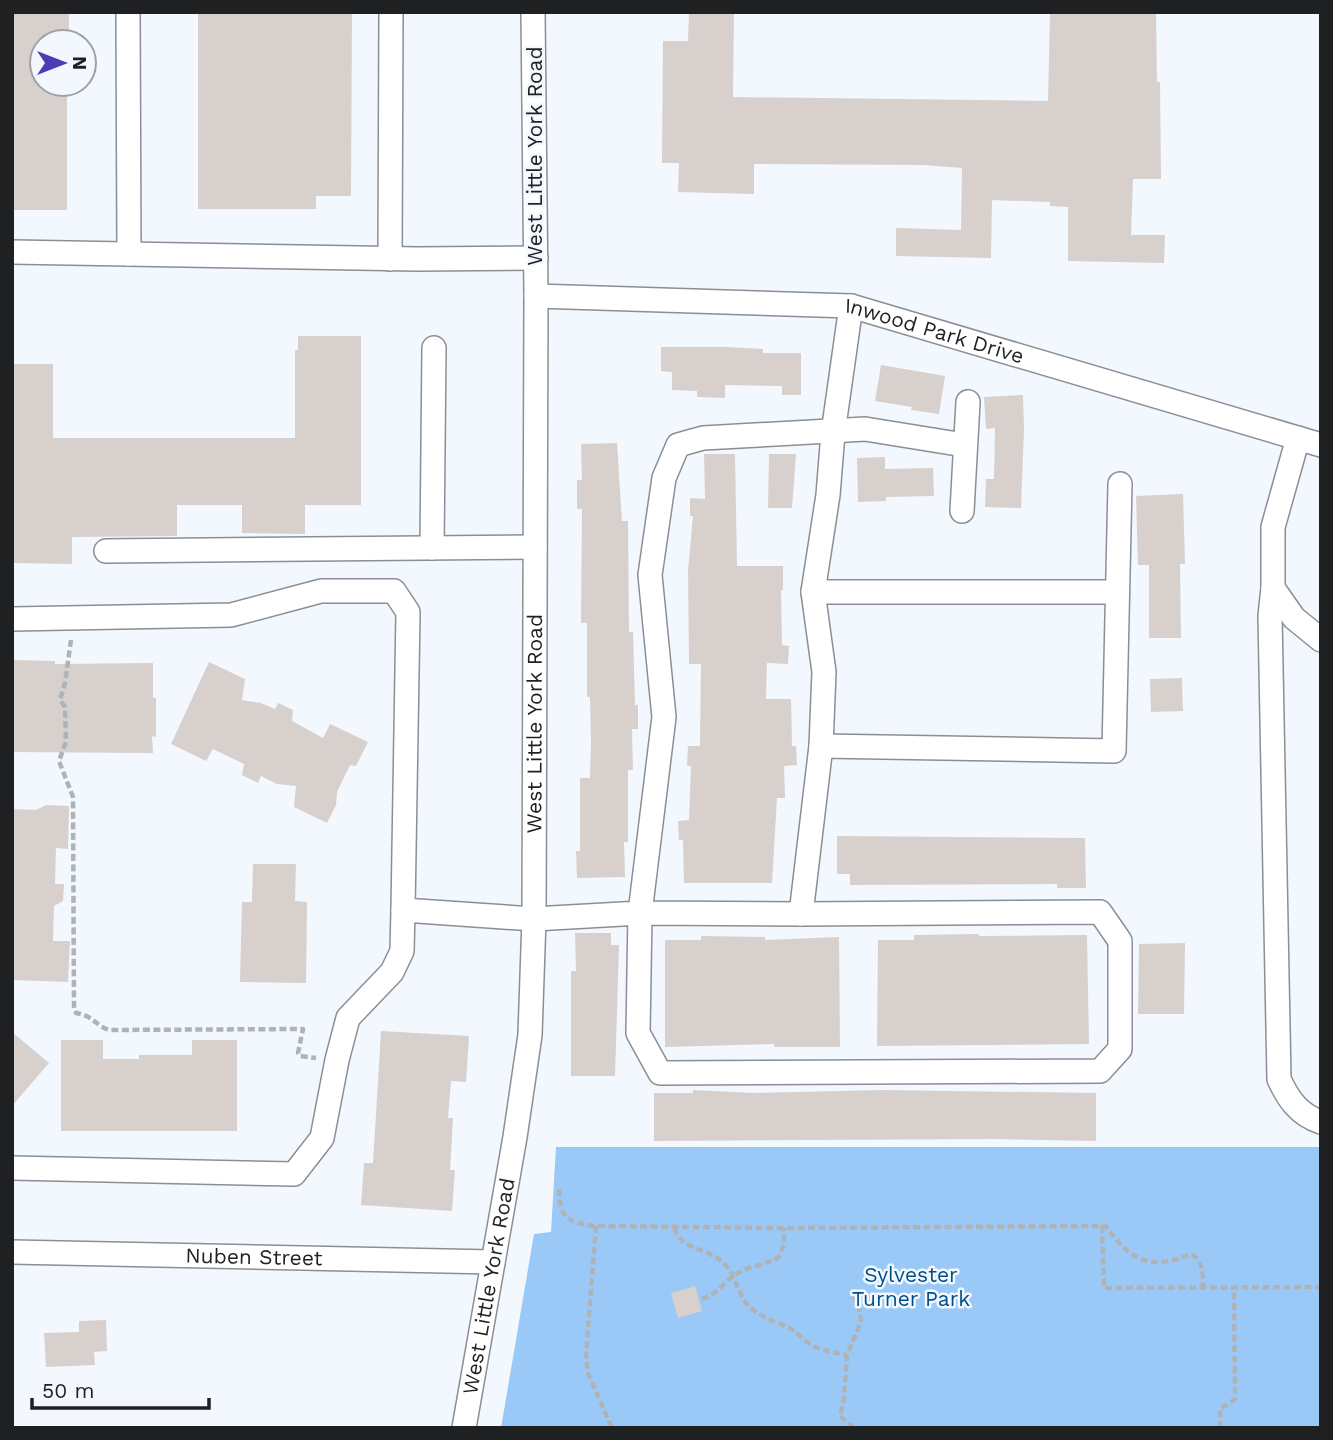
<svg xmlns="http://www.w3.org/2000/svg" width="1333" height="1440" font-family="'Work Sans',sans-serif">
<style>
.green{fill:#9bc9f7}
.building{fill:#d8d0cd}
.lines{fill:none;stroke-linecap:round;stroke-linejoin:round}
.minor-casing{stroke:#8a8f95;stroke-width:26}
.path{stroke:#aeb3b8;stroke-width:4.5;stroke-dasharray:7 3.5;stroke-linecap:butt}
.minor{stroke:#fff;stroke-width:23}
.labels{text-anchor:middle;stroke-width:5;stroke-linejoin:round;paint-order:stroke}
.street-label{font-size:21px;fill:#1e2022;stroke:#f2f8fe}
.park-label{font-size:21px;fill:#014f88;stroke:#f2f8fe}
</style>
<rect width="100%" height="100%" fill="#f2f8fe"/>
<!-- green -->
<path class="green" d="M556 1147H1321V1428H501L534 1234 551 1232Z"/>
<!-- building -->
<path class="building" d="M12 12H69V42H42V84H67V210H12Z
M198 12H352L351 196H316V209H198Z
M689 12H734L733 97 1048 101 1050 12H1156L1157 82H1160L1161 179H1133L1131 235H1165L1164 263 1068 261V207L1050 206V202L992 200 991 258 896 256V228L961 230 962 168 923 165 754 164V194L678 192 679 163H662L663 41H688Z
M298 336H361V505H305V534L242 533V505H177V536L72 537V564L12 563V364H53V438H295V350H298Z
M661 347H726L763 349V353H801V395H782V386L725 385V398L697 397V391L672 390V372L661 371Z
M881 365 945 376 939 414 911 410 912 407 875 401Z
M1023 395 1024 430 1021 508 985 507 986 479H994L995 428 986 429 984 397Z
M617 443 622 521H628L629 632H633L635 705H638V729H632L633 770H628V842H624L625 877 577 878 576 851H580V778H590L591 742 590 697H587V623H581L582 509H577V480H582L581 444Z
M704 454H735L737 566H783V590H781L782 645 789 646 788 664 767 663 766 699H791L792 746H796L797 765 784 766 785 798H777L772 883H684L683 840H679L678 821 689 820 691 766H687L688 746H700L701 664H689L688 571 693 516H690V498L705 499Z
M769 454H796L792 508H768Z
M885 457V469L933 468 934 496 886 497V501L858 502 857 458Z
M1183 494 1185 564H1180L1181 638H1149V565H1138L1136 496Z
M12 660 55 661V664L153 663V698H156V737L152 736 153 753 12 752Z
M209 662 245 679 242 700 261 703 275 709 278 703 293 710 292 721 323 738 330 724 368 742 356 766 350 765 337 792 336 805 327 823 294 807 296 786 277 784 261 776 258 783 242 775 244 764 213 749 206 761 171 744Z
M1182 678 1183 711 1151 712 1150 679Z
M46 805 69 806 68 849 56 848 55 884H64L63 901 54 906 53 941H70L68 982 12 980V809L36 810Z
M837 836 1085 838 1086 888H1057V884L850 885V874H837Z
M253 864H296L295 901 307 902 306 983 240 982 242 902H252Z
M575 933H611V945H619L615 1076H571V971H576Z
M979 934V936L1087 935 1089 1044 877 1046 878 940H914V935Z
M701 936 765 937V940L839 937 840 1047H774V1044L665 1047V940H701Z
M1185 943 1184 1014H1138L1139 944Z
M381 1031 469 1036 466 1082 451 1081 448 1118H453L450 1170H455L452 1211 361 1205 364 1163H373Z
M12 1032 49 1063 12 1106Z
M61 1040H103V1059H139V1055H192V1040H237V1131H61Z
M693 1090 754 1093 883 1090 1096 1093V1141L994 1139 654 1141V1093H693Z
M695 1286 702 1311 678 1318 671 1293Z
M106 1320 107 1351 94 1352 95 1365 46 1367 44 1333 79 1332V1321Z"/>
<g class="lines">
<defs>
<g id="minor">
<path d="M128 12 129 254"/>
<path d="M12 252 417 259 536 258"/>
<path d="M390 259 391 12"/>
<path id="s1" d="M536 296 851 306 1321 445"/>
<path d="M1298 438 1273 527V588L1270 616 1279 1079C1288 1099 1299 1115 1321 1122"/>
<path d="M962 511 968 402"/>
<path d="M432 548 434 348"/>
<path d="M106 551 535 547"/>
<path d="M1273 588 1294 618 1321 640"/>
<path d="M813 592H1116"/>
<path d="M12 619 231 615 321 591H394L408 612 403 910 534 919 640 913 801 914 1100 912 1120 941V1049L1100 1071 660 1073 638 1033 640 913 664 717 650 575 664 478 678 445 703 438 865 429 964 445"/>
<path d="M821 746 1114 751 1120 484"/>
<path d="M801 914 821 746 824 672 813 592 828 495 833 433 851 306"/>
<path d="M12 1168 294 1174 322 1138 337 1060 348 1018 392 972 402 951 403 910"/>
<path id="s2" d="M12 1252 493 1262"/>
<path id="s3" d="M464 1428 515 1137 530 1035 534 919 536 296 533 12"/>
</g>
</defs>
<!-- minor casing -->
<use href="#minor" class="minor-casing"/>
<!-- path -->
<path class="path" d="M71 640 65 683 60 700 65 707 66 742 59 761 73 797 74 1009 76 1013C94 1016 96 1026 109 1030L303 1029 298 1053 300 1056 316 1058
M559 1189C559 1218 568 1223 596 1226L784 1228 1106 1226C1130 1261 1151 1271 1191 1254 1204 1260 1203 1276 1203 1288
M596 1226 586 1355 588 1373 612 1428
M1102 1226 1104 1288 1321 1287
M674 1228C682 1251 705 1247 721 1261 734 1271 737 1290 746 1303 759 1318 777 1321 793 1330 799 1334 804 1341 810 1344 821 1351 834 1352 847 1355
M853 1296 858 1302 861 1322 847 1355 844 1398 840 1416 854 1428
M702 1299C721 1293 725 1278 742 1271 754 1265 768 1264 779 1257L784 1244V1228
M1220 1428V1409L1235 1399 1234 1288"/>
<!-- minor -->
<use href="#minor" class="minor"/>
</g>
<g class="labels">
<!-- street labels -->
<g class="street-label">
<text transform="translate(535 156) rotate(-90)" y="7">West Little York Road</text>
<text dy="7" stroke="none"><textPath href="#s1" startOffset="402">Inwood Park Drive</textPath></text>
<text dy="7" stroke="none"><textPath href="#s3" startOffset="710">West Little York Road</textPath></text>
<text dy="7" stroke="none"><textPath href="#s2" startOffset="242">Nuben Street</textPath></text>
<text dy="7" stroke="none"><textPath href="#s3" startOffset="144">West Little York Road</textPath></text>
</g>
<!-- park labels -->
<g class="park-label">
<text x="911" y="1282">Sylvester<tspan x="911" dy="24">Turner Park</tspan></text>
</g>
</g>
<!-- border -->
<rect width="1333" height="1440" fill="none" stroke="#1e2022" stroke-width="28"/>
<!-- north arrow -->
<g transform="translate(63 63) rotate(90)"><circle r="33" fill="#f2f8fe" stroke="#9da2a6" stroke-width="2"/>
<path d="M0-5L12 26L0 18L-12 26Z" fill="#4e3cb3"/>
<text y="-10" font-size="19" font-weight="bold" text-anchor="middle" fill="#1e2022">N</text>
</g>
<!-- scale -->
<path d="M32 1398v10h177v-10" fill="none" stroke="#1e2022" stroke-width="3.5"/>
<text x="42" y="1398" font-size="21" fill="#1e2022" stroke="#f2f8fe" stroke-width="5" paint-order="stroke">50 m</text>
</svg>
